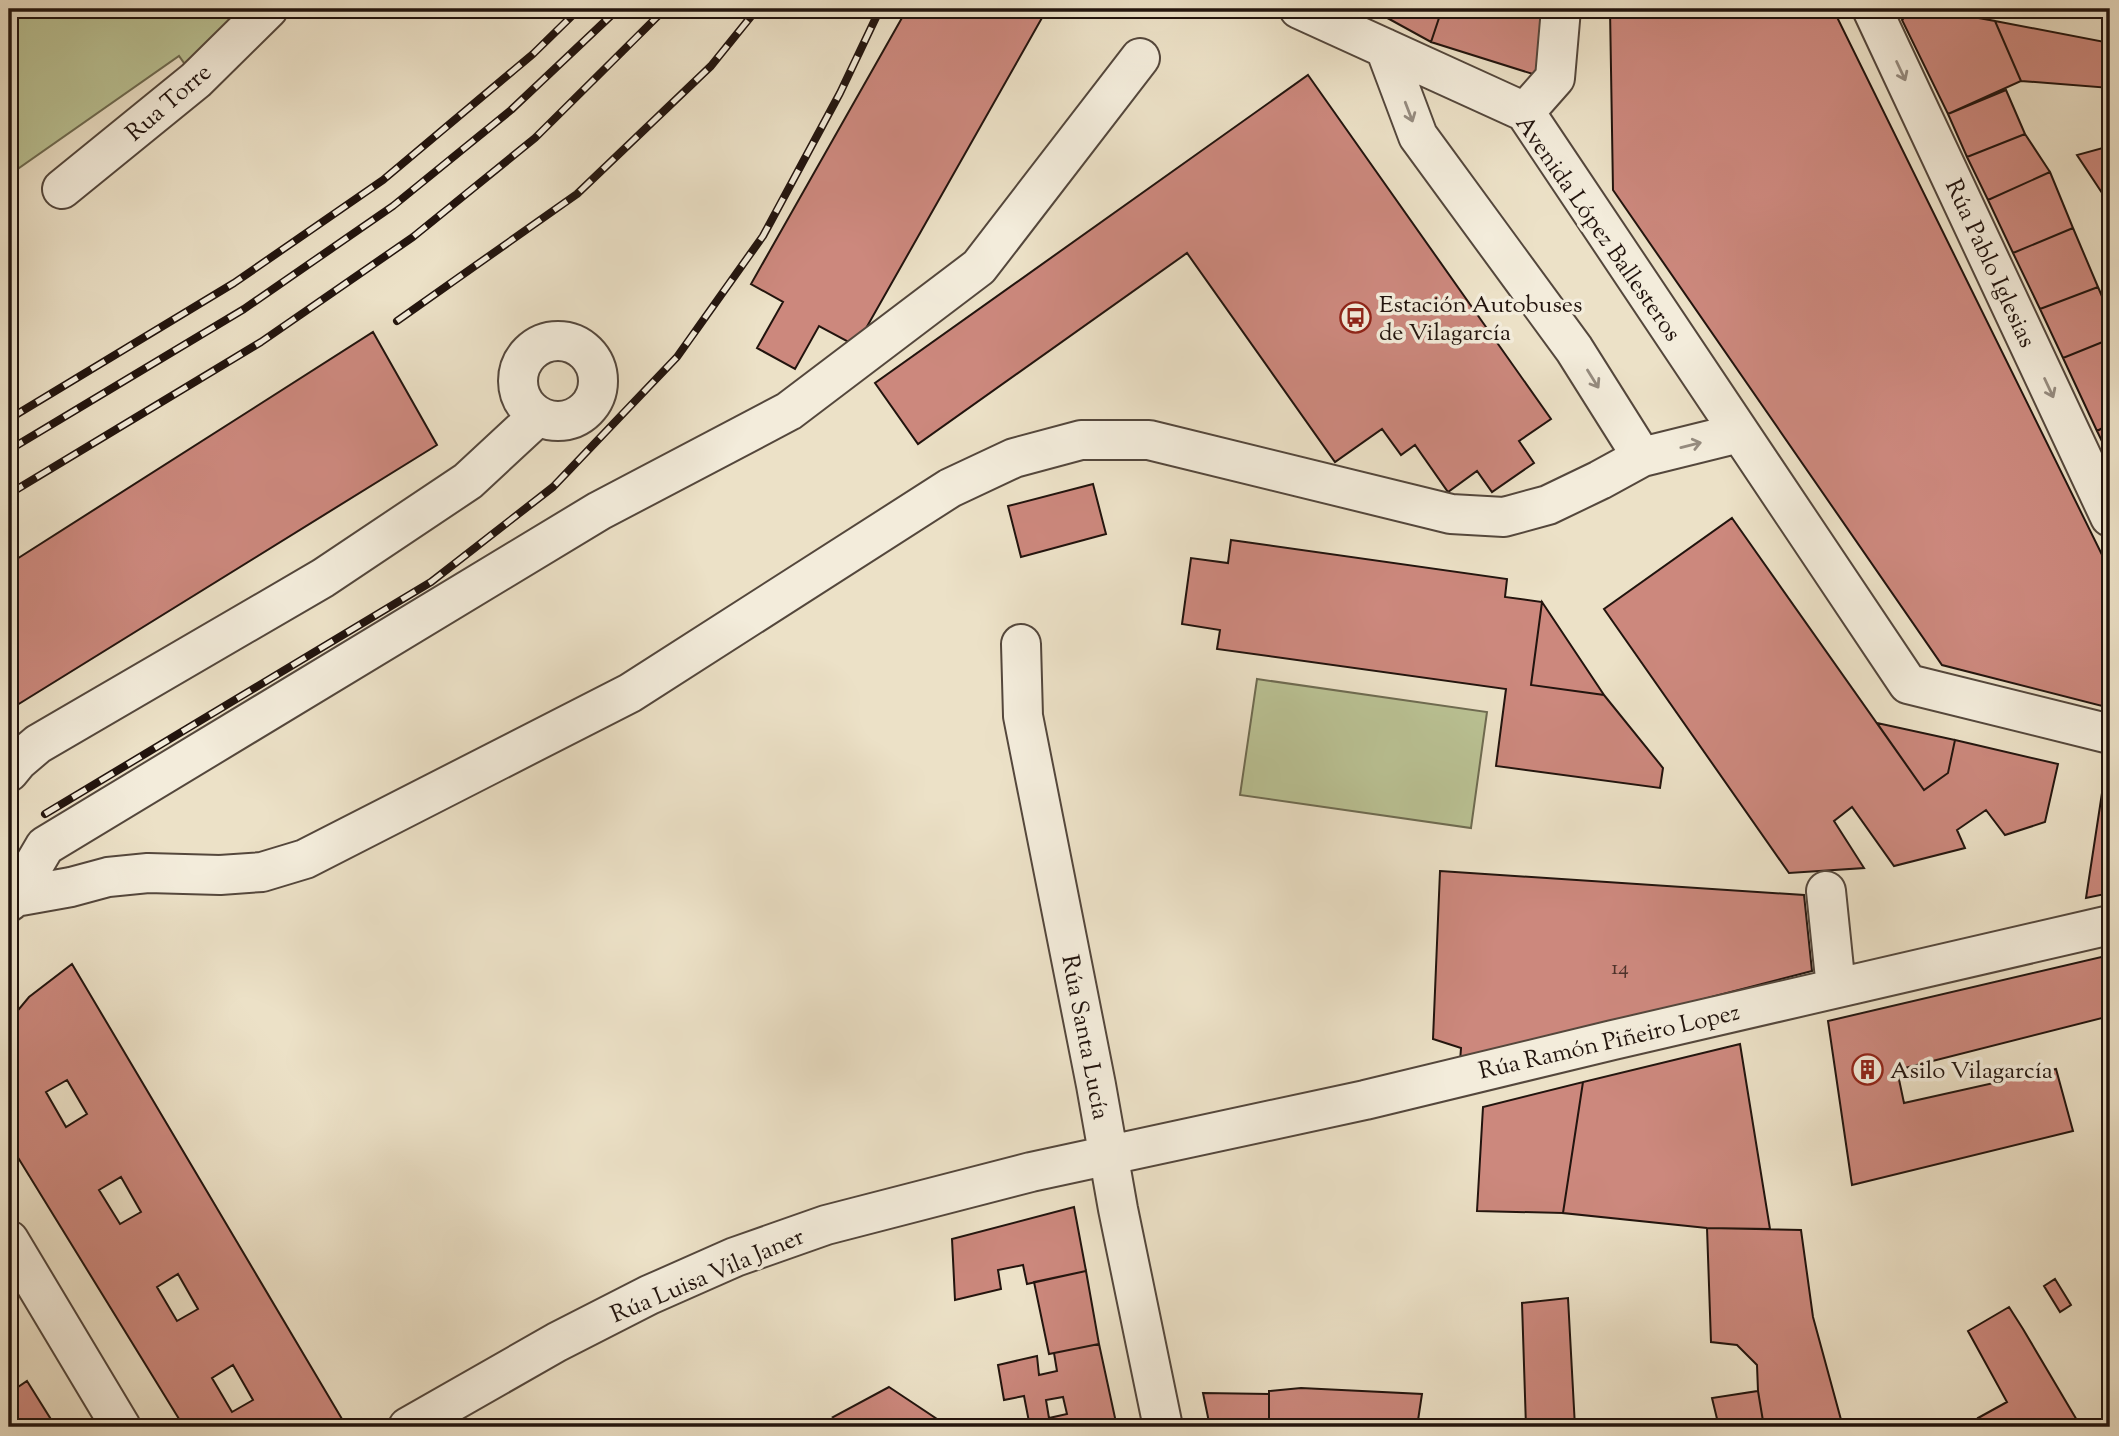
<svg xmlns="http://www.w3.org/2000/svg" width="2119" height="1436" font-family="'Sorts Mill Goudy',serif">
<style>
.green{fill:#bac294;stroke:#6e6b51;stroke-width:2}
.building{fill:#cc887d;stroke:#22140e;stroke-width:2;fill-rule:evenodd}
.lines{fill:none;stroke-linecap:round;stroke-linejoin:round}
.minor-casing{stroke:#54473c;stroke-width:42}
.minor{stroke:#f3ecdb;stroke-width:38}
.rail-casing{stroke:#22140e;stroke-width:8}
.rail{stroke:#f3ecdb;stroke-width:5;stroke-dasharray:16;stroke-linecap:butt}
.oneway{stroke:#958b7f}
.labels{text-anchor:middle;stroke-width:7;stroke-linejoin:round;paint-order:stroke}
.number-label{font-size:21px;fill:#4c312a}
.street-label{font-size:24px;fill:#22140e;stroke:#f3ecdb}
.poi-label{font-size:24px;fill:#22140e;stroke:#f3ecdb;text-anchor:start}
</style>
<rect width="100%" height="100%" fill="#ece1c7"/>
<filter id="stains"><feTurbulence type="fractalNoise" baseFrequency=".00286" numOctaves="4"/><feColorMatrix values="0 0 0 0 .2 0 0 0 0 .09 0 0 0 0 .02 0 0 0 .5 -.17"/></filter>
<radialGradient id="worn" r=".72"><stop offset=".6" stop-color="#630" stop-opacity="0"/><stop offset="1" stop-color="#630" stop-opacity=".3"/></radialGradient>
<!-- green -->
<path class="green" d="M9 9H268L196 80 179 56 9 175Z
M1257 679 1487 712 1471 828 1240 795Z"/>
<!-- building -->
<path class="building" d="M907 9H1047L856 346 819 326 795 369 757 348 783 302 751 284Z
M1371 9H1442L1431 42Z
M1442 9H1542L1536 75 1431 42Z
M1610 9H1833L2110 571V708L1942 665 1613 190Z
M1911 9H1929L1995 21 2021 81 1948 114 1902 20Z
M1995 21 2110 43V88L2021 81Z
M1308 75 1551 419 1519 441 1534 463 1492 492 1477 471 1448 492 1415 445 1401 455 1382 429 1335 462 1187 253 918 444 875 383Z
M2006 90 2025 134 1967 157 1948 114Z
M2025 134 2050 172 1988 200 1967 157Z
M2110 146V205L2077 155Z
M2050 172 2073 228 2013 253 1988 200Z
M2073 228 2098 287 2040 309 2013 253Z
M2098 287 2110 315V339L2063 358 2040 309Z
M373 332 437 445 9 710V564Z
M2110 339V424L2097 431 2063 358Z
M2110 424V458L2097 431Z
M1093 484 1106 534 1021 557 1008 506Z
M1732 518 1924 790 1948 773 1955 740 2058 764 2045 822 2005 835 1986 810 1957 830 1965 848 1894 866 1852 807 1834 821 1864 868 1789 873 1604 609Z
M1231 540 1507 579 1505 597 1542 602 1531 685 1604 695 1663 768 1660 788 1496 766 1506 689 1217 649 1220 630 1182 624 1191 558 1228 563Z
M1542 602 1604 695 1531 685Z
M1877 723 1955 740 1948 773 1924 790Z
M2104 780 2110 781V893L2086 898Z
M1440 871 1804 895 1812 971 1460 1062 1461 1048 1433 1039Z
M2110 955V1016L1897 1070 1904 1103 2056 1069 2073 1131 1852 1185 1828 1021Z
M72 964 345 1424 339 1427H184L9 1143V1021L29 997ZM67 1080 87 1114 66 1127 46 1092ZM121 1177 141 1212 120 1224 99 1190ZM178 1274 198 1309 177 1321 157 1287ZM233 1365 253 1400 232 1412 212 1378Z
M1740 1044 1770 1229 1707 1228 1563 1213 1583 1082Z
M1583 1082 1563 1213 1477 1211 1483 1107Z
M1074 1207 1086 1271 1027 1284 1023 1265 998 1270 1001 1289 955 1300 952 1239Z
M1707 1228 1801 1230 1813 1317 1843 1427H1764L1758 1391 1757 1365 1737 1345 1711 1342Z
M1086 1271 1099 1344 1049 1354 1034 1282Z
M2055 1279 2071 1305 2060 1312 2044 1286Z
M1568 1298 1575 1427H1526L1522 1303Z
M2009 1307 2023 1329 2081 1427H1983L1978 1418 2007 1402 1968 1331Z
M1099 1344 1117 1427H1030L1024 1396 1004 1400 998 1365 1037 1356 1039 1375 1057 1371 1054 1353ZM1063 1397 1067 1414 1049 1418 1046 1400Z
M27 1381 52 1421 42 1427H9V1385L12 1391Z
M889 1387 943 1423 940 1427H848L833 1417Z
M1301 1388 1422 1394 1417 1427H1269V1391Z
M1758 1391 1764 1427H1719L1712 1398Z
M1203 1393 1269 1394V1427H1210Z"/>
<g class="lines">
<defs>
<path id="minor" d="M1299 9 1525 112 1908 684 2110 734
M1872 9 2110 517
M1385 48 1418 136 1574 349 1642 457
M1525 112 1555 78 1561 9
M62 189 196 80 268 9
M518 381a40 40 0 1 1 80 0a40 40 0 1 1-80 0Z
M1021 644 1023 716 1096 1085 1118 1209 1163 1427
M9 772 18 761 38 744 323 578 468 481 538 416
M1826 891 1836 988
M15 897 71 887 108 877 148 873 220 875 262 872 305 859 630 693 950 488 1014 458 1081 440H1149L1451 514 1504 517 1548 505 1600 480 1642 457 1739 433
M9 902 15 897 45 846 599 511 789 411 979 267 1140 58
M9 1240 121 1427
M408 1427 557 1342 649 1295 735 1257 826 1225 1031 1172 1365 1100 1613 1040 2110 925"/>
</defs>
<!-- minor casing -->
<use href="#minor" class="minor-casing"/>
<!-- minor -->
<use href="#minor" class="minor"/>
<defs>
<path id="rail" d="M397 321 577 194 711 66 757 9
M9 419 234 283 383 180 533 54 579 9
M9 450 244 309 393 206 511 110 618 9
M9 494 261 342 413 237 535 138 665 9
M45 814 431 582 553 487 677 357 763 236 840 93 880 9"/>
</defs>
<!-- rail casing -->
<use href="#rail" class="rail-casing"/>
<!-- rail -->
<use href="#rail" class="rail"/>
</g>
<!-- one-way arrows -->
<defs><path id="oneway-shaft" d="M-6 0H5M1.5-3L5.5 0L1.5 3" fill="none" stroke-width="1.6" stroke-linecap="round" stroke-linejoin="round" transform="scale(1.75)"/></defs>
<g class="oneway">
<use href="#oneway-shaft" transform="translate(1901 71) rotate(65)"/>
<use href="#oneway-shaft" transform="translate(1409 112) rotate(69)"/>
<use href="#oneway-shaft" transform="translate(1593 379) rotate(58)"/>
<use href="#oneway-shaft" transform="translate(2049 388) rotate(65)"/>
<use href="#oneway-shaft" transform="translate(1691 445) rotate(-14)"/>
</g>
<!-- icons -->
<defs>
<symbol id="bus-ring" viewBox="-11 -11 22 22"><circle r="9.5" fill="#f3ecdb" stroke="#8f2418" stroke-width="1.5"/><path d="M-5-6H5V4H4V6H2V4H-2V6H-4V4H-5ZM-3.5-4V0h7V-4ZM-3.5 1.2v1.5H-2V1.2ZM2 1.2v1.5H3.5V1.2Z" fill="#8f2418"/></symbol>
<symbol id="building-ring" viewBox="-11 -11 22 22"><circle r="9.5" fill="#f3ecdb" stroke="#8f2418" stroke-width="1.5"/><path d="M-4-6H4V6H1V3H-1V6H-4ZM-2.5-4.3h1.7v1.8h-1.7ZM.8-4.3h1.7v1.8H.8ZM-2.5-1h1.7V.8h-1.7ZM.8-1h1.7V.8H.8Z" fill="#8f2418"/></symbol>
</defs>
<g fill-rule="evenodd">
<use href="#bus-ring" x="1338" y="300" width="35" height="35"/>
<use href="#building-ring" x="1850" y="1052" width="35" height="35"/>
</g>
<g class="labels">
<!-- number labels -->
<g class="number-label">
<text x="1620" y="974">14</text>
</g>
<!-- street labels -->
<g class="street-label">
<text transform="translate(168 102) rotate(-41)" y="8">Rua Torre</text>
<text transform="translate(1599 228) rotate(55)" y="8">Avenida López Ballesteros</text>
<text transform="translate(1991 263) rotate(65)" y="8">Rúa Pablo Iglesias</text>
<text transform="translate(1086 1037) rotate(79)" y="8">Rúa Santa Lucía</text>
<text transform="translate(1609 1041) rotate(-13)" y="8">Rúa Ramón Piñeiro Lopez</text>
<text transform="translate(707 1275) rotate(-23)" y="8">Rúa Luisa Vila Janer</text>
</g>
<!-- poi labels -->
<g class="poi-label">
<text x="1379" y="312">Estación Autobuses<tspan x="1379" dy="28">de Vilagarcía</tspan></text>
<text x="1890" y="1078">Asilo Vilagarcía</text>
</g>
</g>
<!-- margin -->
<rect width="2119" height="1436" fill="none" stroke="#ece1c7" stroke-width="35"/>
<rect x="10" y="10" width="2098" height="1415" fill="none" stroke="#22140e" stroke-width="3.5"/>
<rect x="18" y="18" width="2084" height="1401" fill="none" stroke="#22140e" stroke-width="2"/>
<rect width="100%" height="100%" filter="url(#stains)"/>
<rect width="100%" height="100%" fill="url(#worn)"/>
</svg>
